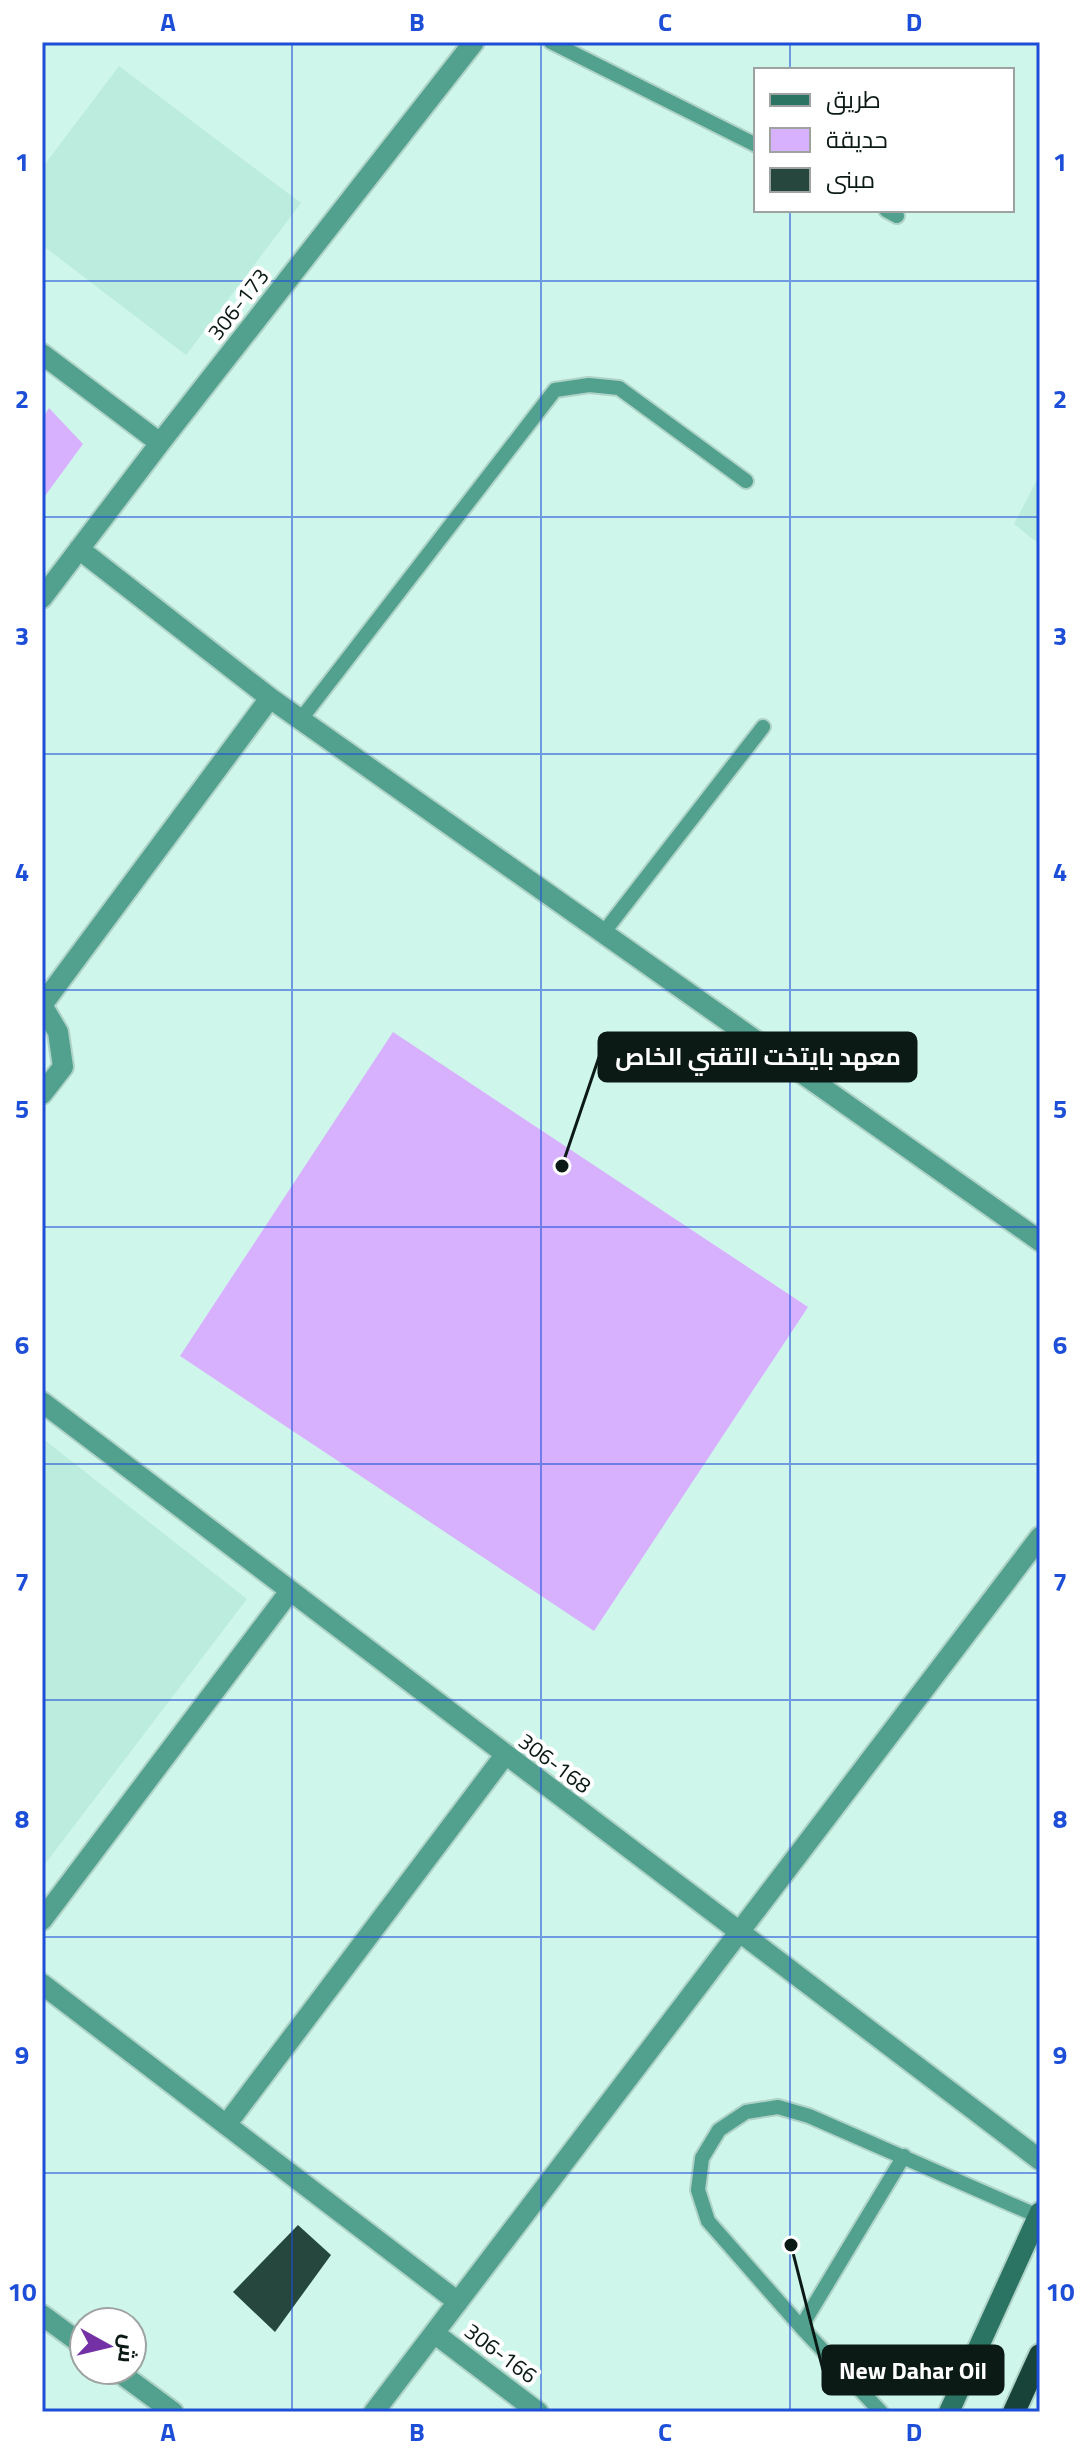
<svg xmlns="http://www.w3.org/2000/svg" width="1082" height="2454" font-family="'Titillium Web',Cairo,sans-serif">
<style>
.built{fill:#bcecde}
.green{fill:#d8b1fe}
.building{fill:#25473e}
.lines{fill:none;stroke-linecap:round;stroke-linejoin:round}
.service-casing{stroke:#b0d3c8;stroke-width:18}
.minor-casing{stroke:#b0d3c8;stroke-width:24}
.secondary-casing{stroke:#b0d3c8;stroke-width:24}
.trunk-casing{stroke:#b0d3c8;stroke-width:26}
.service{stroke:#51a18e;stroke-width:14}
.minor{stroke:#51a18e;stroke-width:20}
.secondary{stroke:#2b7363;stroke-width:20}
.trunk{stroke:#184339;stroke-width:22}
.grid{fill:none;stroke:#1d4ed8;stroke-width:2;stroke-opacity:0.55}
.labels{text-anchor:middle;stroke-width:8;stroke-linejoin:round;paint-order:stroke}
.street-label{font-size:22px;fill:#0c1a16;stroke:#fff}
.leader{fill:none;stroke:#0c1a16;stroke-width:3}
.callout-dot{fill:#0c1a16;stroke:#fff;stroke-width:3}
.callout{fill:#0c1a16;stroke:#0c1a16;stroke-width:3}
.callout-label{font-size:24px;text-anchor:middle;font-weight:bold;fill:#fff}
.neatline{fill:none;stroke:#1d4ed8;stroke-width:3}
.grid-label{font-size:26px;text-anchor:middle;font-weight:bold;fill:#1d4ed8}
</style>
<rect width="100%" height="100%" fill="#cff6ea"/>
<!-- built -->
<path class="built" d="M119 66 301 203 186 355 42 245V168Z
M1040 474V545L1014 524Z
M42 1438 247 1599 42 1868Z"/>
<!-- green -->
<path class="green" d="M49 408 83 444 42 500V419Z
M393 1032 808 1307 594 1631 180 1356Z"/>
<!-- building -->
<path class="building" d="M298 2225 331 2255 275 2332 233 2292Z"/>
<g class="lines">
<defs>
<path id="service" d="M551 42 756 145
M886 210 897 216
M301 719 555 390 589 385 619 388 746 481
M604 932 763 727
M801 2327 904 2156
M881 2412 801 2327 708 2221 698 2190 702 2158 719 2130 746 2112 778 2107 809 2116 1038 2216"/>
<path id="minor" d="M42 354 160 443
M79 549 270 698 1040 1241
M42 598 160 443 474 42
M42 1005 270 698
M42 1005 58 1032 63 1067 42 1094
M42 1402 1040 2160
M42 1920 290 1591
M42 1984 458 2302
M226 2125 505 1755
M42 2315 84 2346
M434 2333 538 2412
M116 2370 173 2412
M374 2412 1040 1537"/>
<path id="secondary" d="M949 2412 1040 2212"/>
<path id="trunk" d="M1014 2412 1040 2355"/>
</defs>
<!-- service casing -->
<use href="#service" class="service-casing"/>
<!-- minor casing -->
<use href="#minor" class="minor-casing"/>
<!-- secondary casing -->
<use href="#secondary" class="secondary-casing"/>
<!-- trunk casing -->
<use href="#trunk" class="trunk-casing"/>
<!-- service -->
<use href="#service" class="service"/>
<!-- minor -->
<use href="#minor" class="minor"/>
<!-- secondary -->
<use href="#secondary" class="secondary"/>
<!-- trunk -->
<use href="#trunk" class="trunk"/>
</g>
<!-- grid -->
<path class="grid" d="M292 42V2412M541 42V2412M790 42V70M790 210V2412M42 281H1040M42 517H1040M42 754H1040M42 990H1040M42 1227H1040M42 1464H1040M42 1700H1040M42 1937H1040M42 2173H1040"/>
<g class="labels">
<!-- street labels -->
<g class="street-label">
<text transform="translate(238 304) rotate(-52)" y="8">306-173</text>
<text transform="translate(555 1763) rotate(37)" y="8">306-168</text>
<text transform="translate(501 2353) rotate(37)" y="8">306-166</text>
</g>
</g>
<!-- callouts -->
<path class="leader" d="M562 1166L599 1057M791 2245L823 2370"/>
<g class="callout-dot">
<circle cx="562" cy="1166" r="8"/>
<circle cx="791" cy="2245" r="8"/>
</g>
<g class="callout">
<rect x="599" y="1033" width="317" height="48" rx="8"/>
<rect x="823" y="2346" width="180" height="48" rx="8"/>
</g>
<g class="callout-label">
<text x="758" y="1065">معهد بايتخت التقني الخاص</text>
<text x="913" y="2379">New Dahar Oil</text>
</g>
<!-- border -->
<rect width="1082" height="2454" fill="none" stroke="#ffffff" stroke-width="88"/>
<!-- legend -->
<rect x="754" y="68" width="260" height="144" fill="#ffffff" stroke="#9ea3a2" stroke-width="2"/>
<rect x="770" y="94" width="40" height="12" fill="#2b7363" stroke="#9ea3a2" stroke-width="2"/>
<text x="826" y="108" font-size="24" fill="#0c1a16">طريق</text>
<rect x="770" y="128" width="40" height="24" fill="#d8b1fe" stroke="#9ea3a2" stroke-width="2"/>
<text x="826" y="148" font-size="24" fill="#0c1a16">حديقة</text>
<rect x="770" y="168" width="40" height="24" fill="#25473e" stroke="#9ea3a2" stroke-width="2"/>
<text x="826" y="188" font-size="24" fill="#0c1a16">مبنى</text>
<!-- north arrow -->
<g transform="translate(108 2346) rotate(98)"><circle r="38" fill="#ffffff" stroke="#9ea3a2" stroke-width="2"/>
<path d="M0-6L14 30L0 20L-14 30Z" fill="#7431a5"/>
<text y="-12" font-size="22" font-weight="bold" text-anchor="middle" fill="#0c1a16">ش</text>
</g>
<rect x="44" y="44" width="994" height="2366" class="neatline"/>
<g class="grid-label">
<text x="168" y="31">A</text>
<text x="417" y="31">B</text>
<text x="665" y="31">C</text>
<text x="914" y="31">D</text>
<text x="22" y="171">1</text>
<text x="1060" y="171">1</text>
<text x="22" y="408">2</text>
<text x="1060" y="408">2</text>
<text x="22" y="645">3</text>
<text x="1060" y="645">3</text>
<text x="22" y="881">4</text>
<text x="1060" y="881">4</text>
<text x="22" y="1118">5</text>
<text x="1060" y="1118">5</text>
<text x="22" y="1354">6</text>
<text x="1060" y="1354">6</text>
<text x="22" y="1591">7</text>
<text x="1060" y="1591">7</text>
<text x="22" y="1828">8</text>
<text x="1060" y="1828">8</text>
<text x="22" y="2064">9</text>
<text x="1060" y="2064">9</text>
<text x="22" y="2301">10</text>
<text x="1060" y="2301">10</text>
<text x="168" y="2441">A</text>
<text x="417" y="2441">B</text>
<text x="665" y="2441">C</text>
<text x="914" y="2441">D</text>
</g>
</svg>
